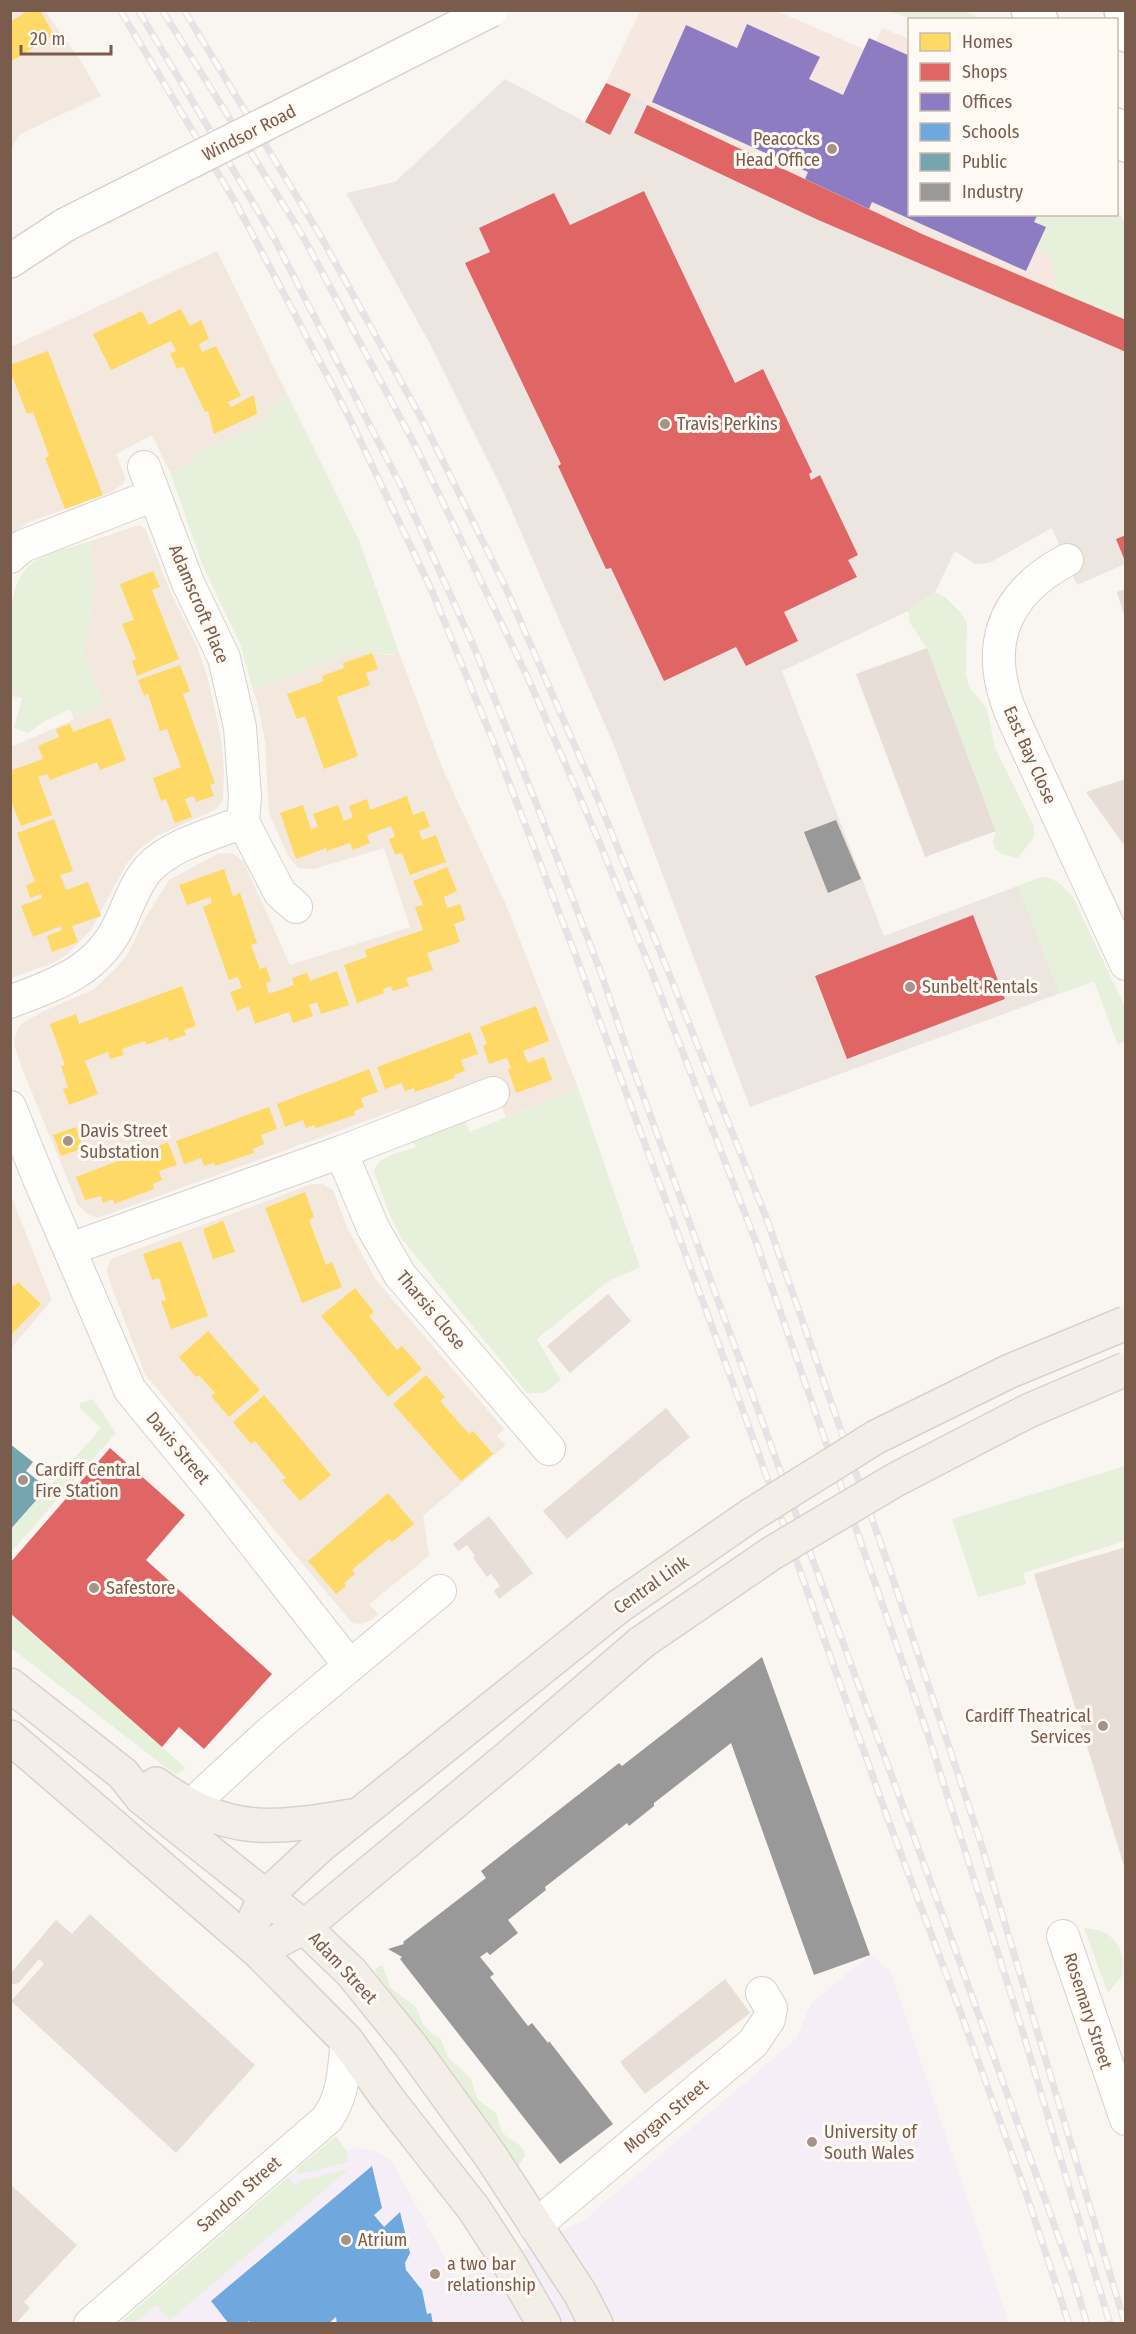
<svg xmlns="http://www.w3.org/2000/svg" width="1136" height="2334" font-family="'Fira Sans Condensed',sans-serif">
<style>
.residential{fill:#f2e8de}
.commercial{fill:#f6e8e1}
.industrial{fill:#ede5e0}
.education{fill:#f6eef6}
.green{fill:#e7f0db}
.homes{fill:#ffd966}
.shops{fill:#e06666}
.offices{fill:#8e7cc3}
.schools{fill:#6fa8dc}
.public{fill:#76a5af}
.industry{fill:#999}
.building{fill:#e6ded7}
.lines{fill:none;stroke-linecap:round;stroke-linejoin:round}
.street-casing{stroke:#d7d1cb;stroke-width:34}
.secondary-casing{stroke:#d9d2cb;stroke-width:36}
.primary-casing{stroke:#dad1cc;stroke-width:36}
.street{stroke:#fefefd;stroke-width:32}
.secondary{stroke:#fefefd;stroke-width:33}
.primary{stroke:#f3eee8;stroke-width:33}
.rail-casing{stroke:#e6e3e7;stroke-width:7}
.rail{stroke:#fffaf3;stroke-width:4.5;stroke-dasharray:14;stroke-linecap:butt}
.secondary-bridge-casing{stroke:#d9d2cb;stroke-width:36;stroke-linecap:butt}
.primary-bridge-casing{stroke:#dad1cc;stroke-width:36;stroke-linecap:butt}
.secondary-bridge{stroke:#fefefd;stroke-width:33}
.primary-bridge{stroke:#f3eee8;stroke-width:33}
.poi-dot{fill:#a69286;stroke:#fffaf3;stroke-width:2}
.labels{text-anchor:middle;stroke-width:6;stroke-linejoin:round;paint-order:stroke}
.street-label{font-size:18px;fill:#7a5c4d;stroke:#fffaf3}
.poi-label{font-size:18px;fill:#7a5c4d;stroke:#fffaf3;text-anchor:start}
</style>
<rect width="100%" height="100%" fill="#f9f5f0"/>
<!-- residential -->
<path class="residential" d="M11 11H45L80 60 101 96 20 134 11 149Z
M217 251 287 394 277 401 264 420 256 427 230 440 203 449 188 464 170 472 152 435 116 454 125 477 123 484 110 493 29 522 11 534V347Z
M139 525 145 528 171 593 196 644 207 675 221 738 224 769 223 800 217 809 157 836 140 849 127 863 91 930 66 955 53 963 11 978V747L73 720V717L103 704 83 653 95 585 91 541Z
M367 650 379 654 392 655 399 653 444 772 506 905 578 1088 506 1117 492 1084 402 1117 399 1109 98 1218 89 1215 78 1205 23 1071 14 1044 16 1033 22 1023 44 1011 93 990 115 969 128 954 144 920 169 880 217 854 232 853 244 862 290 965 410 927 384 848 314 869 298 868 288 856 269 813 265 741 257 701 253 691 319 664 355 651Z
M312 1184H323L333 1190 347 1227 376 1280 504 1429 497 1436 506 1445 423 1516 429 1556 369 1604 378 1614 369 1621 360 1624 352 1623 145 1374 111 1285 107 1269 111 1259Z
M10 1193 52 1300 11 1348H10Z"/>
<!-- commercial -->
<path class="commercial" d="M640 11H777L864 49 869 38 876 41 882 28 909 39 910 214 1062 215 1074 300 922 234 728 144 606 83Z"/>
<!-- industrial -->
<path class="industrial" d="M505 79 585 122 606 83 728 144 922 234 1125 320V564L1077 585 1052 528 989 563 975 564 955 551 935 592 908 611 782 671 884 936 1042 877 1094 981 750 1107 615 748 504 493 429 342 346 193 395 182Z"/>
<!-- education -->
<path class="education" d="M870 1955 890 1970 1009 2323 120 2324 336 2136 346 2150 358 2148 374 2151 391 2160 458 2281 584 2220 796 2039 811 2003Z"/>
<!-- green -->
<path class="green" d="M889 11H965L982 19H912Z
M1117 208 1125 224V320L1054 291C1057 267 1055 262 1037 245L1034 222 1038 215 1116 214Z
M287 394 359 540 399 653C384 657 370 649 355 651L253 691 240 643 203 566 170 472 188 464 203 449 230 440 256 427 264 420 277 401Z
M91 541 95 585 83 653 103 704 73 717 70 709 45 721 28 733 14 728 22 698 10 696C10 659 0 585 34 562 49 551 73 547 91 541Z
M935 592 945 597 961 613 967 624 966 674 969 687 987 709 995 748 1034 827V837L1018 858 1004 855 995 849 993 842 996 830 927 648 910 623 908 611Z
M1042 877C1056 878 1064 887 1073 897L1125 1007V1041L1118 1045 1094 981 1059 994 1018 886Z
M578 1088 640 1267 607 1282 537 1339 561 1380 544 1393H527L402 1239 391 1218 374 1172C378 1155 402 1152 416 1147L412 1137 465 1121 470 1132Z
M93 1399 116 1433 11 1552V1530L101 1428 80 1408V1403Z
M1125 1466V1541L1023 1573 1026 1584 978 1597 952 1519Z
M10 1613 162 1747 186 1768 176 1774 172 1772 11 1648Z
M1084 1928C1114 1930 1126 1947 1122 1976L1108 1993Z
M382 1965 391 1988 416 2007 423 2024 431 2033 440 2038 448 2057 471 2079 477 2098 484 2105 495 2112C499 2118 498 2125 502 2131 508 2142 523 2141 525 2156L518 2166 388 1996 380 1982 375 1969Z
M336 2136 346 2150 349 2162 299 2174 296 2170Z
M349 2169 170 2320 156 2305 134 2323H120L288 2177 295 2185 302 2180Z"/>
<!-- homes -->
<path class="homes" d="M29 10H40L54 35 10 62V22Z
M181 309 190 326 201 320 209 339 199 344 202 352 216 346 241 396 228 402 231 407 254 395 257 414 214 434 208 411 205 412 183 366 177 369 170 353 176 351 171 341 111 370 93 334 142 311 149 325Z
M48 351 103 495 65 509 45 458 49 456 33 412 27 414 10 371V365Z
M153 571 160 587 152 590 179 659 137 676 132 661 136 659 122 624 134 620 120 584Z
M372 653 378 669 366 673 370 685 337 697 358 756 324 769 305 716 297 719 287 694 324 681 322 676 344 668 343 663Z
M180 665 190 691 183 694 215 783 210 785 214 796 196 802 194 796 185 799 192 817 175 823 166 799 161 801 153 778 181 767 167 729 160 731 148 694 144 696 138 680Z
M110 718 126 760 100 770 97 762 50 780 47 774 38 777 52 815 21 826 10 799V771L43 759 38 746 59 737 56 729 70 724 73 732Z
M407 796 413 815 424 811 430 827 419 831 422 840 436 835 446 862 410 875 402 853 395 855 389 839 395 837 391 826 367 835 370 843 353 850 350 843 327 851 326 848 296 859 280 813 303 805 311 829 318 827 313 814 338 805 344 821 353 817 349 806 367 799 370 810Z
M54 819 73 871 60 875 66 890 88 882 101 916 72 926 78 942 52 952 47 936 62 930 61 926 33 937 21 906 42 898 41 894 30 898 26 885 35 882 17 833Z
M447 867 457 891 444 897 447 908 460 904 465 920 454 924 460 942 427 953 433 970 406 978 409 986 393 991 391 986 383 989 384 993 357 1003 344 965 367 957 365 950 423 930 415 907 423 905 413 881Z
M224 869 233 896 240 893 257 943 251 945 260 969 266 967 271 981 266 983 269 994 294 985 292 978 307 973 310 981 337 971 349 1005 321 1014 317 1002 309 1005 313 1016 293 1023 289 1012 255 1024 249 1006 237 1011 230 992 242 988 238 977 229 980 203 907 212 903 210 897 187 905 179 885Z
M182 986 196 1026 184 1030 186 1035 169 1041 168 1037 146 1045 145 1041 122 1049 124 1055 110 1059 108 1052 85 1061 98 1094 69 1105 63 1089 68 1087 61 1066 65 1065 50 1024 76 1014 79 1024Z
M536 1006 549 1041 523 1051 528 1063 544 1057 552 1080 516 1093 508 1069 511 1068 507 1058 489 1064 483 1046 487 1044 480 1027Z
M470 1032 478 1054 461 1060 465 1071 454 1075 455 1078 415 1092 414 1088 405 1091 402 1083 385 1089 377 1067Z
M369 1069 378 1092 361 1098 364 1107 354 1111 355 1115 316 1128 314 1125 306 1128 303 1120 285 1127 277 1104Z
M269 1107 277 1129 261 1135 264 1144 253 1149 254 1153 215 1166 214 1163 204 1166 201 1158 184 1164 176 1141Z
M76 1127 83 1148 61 1156 53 1135Z
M168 1142 177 1165 159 1171 162 1180 153 1184 154 1189 114 1204 113 1199 103 1203 101 1196 85 1200 76 1177Z
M305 1192 314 1217 309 1220 326 1265 332 1262 342 1287 302 1303 265 1208Z
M223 1221 235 1252 213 1259 203 1229Z
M181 1241 208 1316 171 1329 161 1301 166 1300 159 1278 152 1280 143 1254Z
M18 1282 41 1304 10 1336V1283L14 1286Z
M355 1288 374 1312 369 1316 397 1350 402 1346 422 1369 388 1397 321 1316Z
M208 1331 260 1390 229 1417 211 1396 215 1393 199 1375 196 1377 179 1357Z
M426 1375 445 1397 440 1401 469 1434 473 1431 493 1454 461 1481 393 1404Z
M264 1395 331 1475 300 1501 282 1480 286 1478 255 1441 251 1444 233 1422Z
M388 1493 414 1524 392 1542 389 1539 352 1570 355 1574 344 1583 346 1586 336 1594 308 1561Z"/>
<!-- shops -->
<path class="shops" d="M606 83 631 94 610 135 585 122Z
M647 105 922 234 1126 320V352L816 219 634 133Z
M644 191 735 383 763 369 812 472 809 474 811 480 820 475 858 555 848 560 857 577 784 612 798 641 746 666 736 647 664 681 611 568 606 569 558 466 561 464 465 263 490 252 479 228 554 193 570 225Z
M1126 535V561H1125L1116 539Z
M973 915 1005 999 847 1059 815 976Z
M110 1448 185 1515 146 1560 272 1674 204 1749 179 1727 162 1747 10 1613V1563Z"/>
<!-- offices -->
<path class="offices" d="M747 24 820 57 809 79 843 95 869 38 910 56V214H1038L1034 222 1046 227 1026 271 872 202 869 209 805 179 808 172 652 102 686 25 737 48Z"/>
<!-- schools -->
<path class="schools" d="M372 2166 382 2208 374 2215 384 2227 400 2212 410 2253 405 2263 406 2270 422 2290 427 2314 431 2313 433 2324H337L336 2317 328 2324H251L249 2321 245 2324H229L211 2301Z"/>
<!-- public -->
<path class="public" d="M10 1444 33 1462 26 1471 47 1488 10 1530Z"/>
<!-- industry -->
<path class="industry" d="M836 820 861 879 828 893 804 832Z
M762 1657 870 1955 814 1975 731 1743 654 1803V1806L629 1826 627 1823 545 1887 546 1890 508 1920 518 1933 490 1955 487 1952 480 1957 494 1974 490 1977 528 2026 532 2023 548 2043 549 2041 613 2124 560 2164 400 1959 402 1957 388 1949 404 1944 403 1942 486 1878 481 1871 619 1763 622 1766Z"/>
<!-- building -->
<path class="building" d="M1126 589V618H1125L1117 592Z
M927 648 996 831 925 857 856 674Z
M1126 779V848L1086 792Z
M608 1294 631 1321 570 1373 547 1346Z
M666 1408 690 1437 567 1539 543 1511Z
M489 1516 533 1573 499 1599 494 1591 500 1586 491 1574 487 1577 473 1558 475 1556 467 1545 458 1551 453 1544Z
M1126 1547V1869H1125L1034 1574Z
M90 1914 255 2065 176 2153 11 2001 44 1964 39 1959 19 1983 10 1985V1974L56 1920 72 1934Z
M725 1979 750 2013 645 2094 620 2062Z
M10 2184 77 2245 24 2302 30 2308 15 2324H10Z"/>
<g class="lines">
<defs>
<path id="street" d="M10 557 23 546 154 495
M1067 560C999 596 983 651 1014 720L1126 964
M243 822 280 893 296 907
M10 1002C56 984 96 972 119 925 128 906 135 884 149 868 172 844 213 834 243 822L245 797 240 727 224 658 188 583 144 467
M10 1107 39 1179 130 1390 213 1491 350 1666
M341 1152 373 1228 400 1275 549 1449
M70 1249 341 1152 493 1093
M203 1794 269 1733 440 1591
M1063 1936 1126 2119
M535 2226 753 2043 769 2019 771 2008 762 1993
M90 2324 327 2119C345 2092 343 2072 347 2041"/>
<path id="secondary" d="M1028 10 1041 20
M1121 10 1126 35
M1116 125 1126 145
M10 261 65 225"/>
<path id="primary" d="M10 1685 123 1774 142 1798 304 1927 351 1972 411 2046 490 2155 580 2293 596 2324
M10 1737 258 1951 347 2041 388 2099 474 2209 509 2263 544 2324
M156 1784C229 1837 273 1829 357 1815
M256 1916 265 1897 320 1846 618 1607
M258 1951 304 1927 511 1755 642 1642"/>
</defs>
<!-- street casing -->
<use href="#street" class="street-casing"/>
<!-- secondary casing -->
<use href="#secondary" class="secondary-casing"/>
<!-- primary casing -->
<use href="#primary" class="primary-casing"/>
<!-- street -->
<use href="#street" class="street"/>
<!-- secondary -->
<use href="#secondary" class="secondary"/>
<!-- primary -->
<use href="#primary" class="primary"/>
<defs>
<path id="rail" d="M120 10 237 205 348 415 432 591 495 746 577 959 753 1438 889 1822 959 2008 1026 2193 1069 2324
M138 10 274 238 402 488 474 647 538 808 601 973 633 1068 951 1938 1073 2277 1087 2324
M162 10 301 233 416 447 528 678 601 846 651 970 756 1242 928 1735 1018 2016 1110 2324
M184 10 320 235 425 425 505 586 595 792 670 976 767 1220 890 1570 979 1837 1125 2324"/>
</defs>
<!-- rail casing -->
<use href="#rail" class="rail-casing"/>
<!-- rail -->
<use href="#rail" class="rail"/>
<defs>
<path id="secondary-bridge" d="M65 225 491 10"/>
<path id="primary-bridge" d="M618 1607 751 1515 876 1437 1010 1371 1126 1323
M642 1642 772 1553 895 1480 1028 1411 1126 1369"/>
</defs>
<!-- secondary-bridge casing -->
<use href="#secondary-bridge" class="secondary-bridge-casing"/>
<!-- primary-bridge casing -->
<use href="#primary-bridge" class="primary-bridge-casing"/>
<!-- secondary-bridge -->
<use href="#secondary-bridge" class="secondary-bridge"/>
<!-- primary-bridge -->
<use href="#primary-bridge" class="primary-bridge"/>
</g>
<!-- markers -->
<g class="poi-dot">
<circle cx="832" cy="149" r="6"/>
<circle cx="665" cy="424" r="6"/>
<circle cx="910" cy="987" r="6"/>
<circle cx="68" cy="1141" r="6"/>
<circle cx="23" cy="1480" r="6"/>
<circle cx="94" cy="1588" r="6"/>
<circle cx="1103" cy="1726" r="6"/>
<circle cx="812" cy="2142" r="6"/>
<circle cx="346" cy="2240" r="6"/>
<circle cx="435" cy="2274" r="6"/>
</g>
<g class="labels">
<!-- street labels -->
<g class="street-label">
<text transform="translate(249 133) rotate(-27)" y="6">Windsor Road</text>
<text transform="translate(199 604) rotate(67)" y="6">Adamscroft Place</text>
<text transform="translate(1030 755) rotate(66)" y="6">East Bay Close</text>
<text transform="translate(431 1310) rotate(50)" y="6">Tharsis Close</text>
<text transform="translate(178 1448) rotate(50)" y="6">Davis Street</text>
<text transform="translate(651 1585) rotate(-35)" y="6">Central Link</text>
<text transform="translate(343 1968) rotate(47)" y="6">Adam Street</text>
<text transform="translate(1088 2011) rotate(72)" y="6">Rosemary Street</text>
<text transform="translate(666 2116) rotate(-40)" y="6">Morgan Street</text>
<text transform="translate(239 2194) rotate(-41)" y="6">Sandon Street</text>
</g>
<!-- poi labels -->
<g class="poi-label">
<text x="820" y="145" text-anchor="end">Peacocks<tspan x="820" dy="21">Head Office</tspan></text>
<text x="677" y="430">Travis Perkins</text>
<text x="922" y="993">Sunbelt Rentals</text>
<text x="80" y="1137">Davis Street<tspan x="80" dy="21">Substation</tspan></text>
<text x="35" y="1476">Cardiff Central<tspan x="35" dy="21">Fire Station</tspan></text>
<text x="106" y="1594">Safestore</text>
<text x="1091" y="1722" text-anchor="end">Cardiff Theatrical<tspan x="1091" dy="21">Services</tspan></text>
<text x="824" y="2138">University of<tspan x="824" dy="21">South Wales</tspan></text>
<text x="358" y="2246">Atrium</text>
<text x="447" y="2270">a two bar<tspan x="447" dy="21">relationship</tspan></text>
</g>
</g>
<!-- border -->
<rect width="1136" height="2334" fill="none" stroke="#7a5c4d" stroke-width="24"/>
<!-- legend -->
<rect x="908" y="18" width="210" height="198" fill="#fffaf3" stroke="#cabbb1" stroke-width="1.5"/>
<rect x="920" y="33" width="30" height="18" fill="#ffd966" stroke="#cabbb1" stroke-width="1.5"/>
<text x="962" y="48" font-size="18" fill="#7a5c4d">Homes</text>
<rect x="920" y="63" width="30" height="18" fill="#e06666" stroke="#cabbb1" stroke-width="1.5"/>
<text x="962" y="78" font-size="18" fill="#7a5c4d">Shops</text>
<rect x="920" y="93" width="30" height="18" fill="#8e7cc3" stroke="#cabbb1" stroke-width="1.5"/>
<text x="962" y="108" font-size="18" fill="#7a5c4d">Offices</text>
<rect x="920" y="123" width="30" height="18" fill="#6fa8dc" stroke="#cabbb1" stroke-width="1.5"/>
<text x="962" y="138" font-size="18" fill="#7a5c4d">Schools</text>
<rect x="920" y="153" width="30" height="18" fill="#76a5af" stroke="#cabbb1" stroke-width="1.5"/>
<text x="962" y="168" font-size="18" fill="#7a5c4d">Public</text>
<rect x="920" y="183" width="30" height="18" fill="#999999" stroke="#cabbb1" stroke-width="1.5"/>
<text x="962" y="198" font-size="18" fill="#7a5c4d">Industry</text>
<!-- scale -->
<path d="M21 45v9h90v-9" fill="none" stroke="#7a5c4d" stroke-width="3"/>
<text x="30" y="45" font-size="18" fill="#7a5c4d" stroke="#fffaf3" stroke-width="4.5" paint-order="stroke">20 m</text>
</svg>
